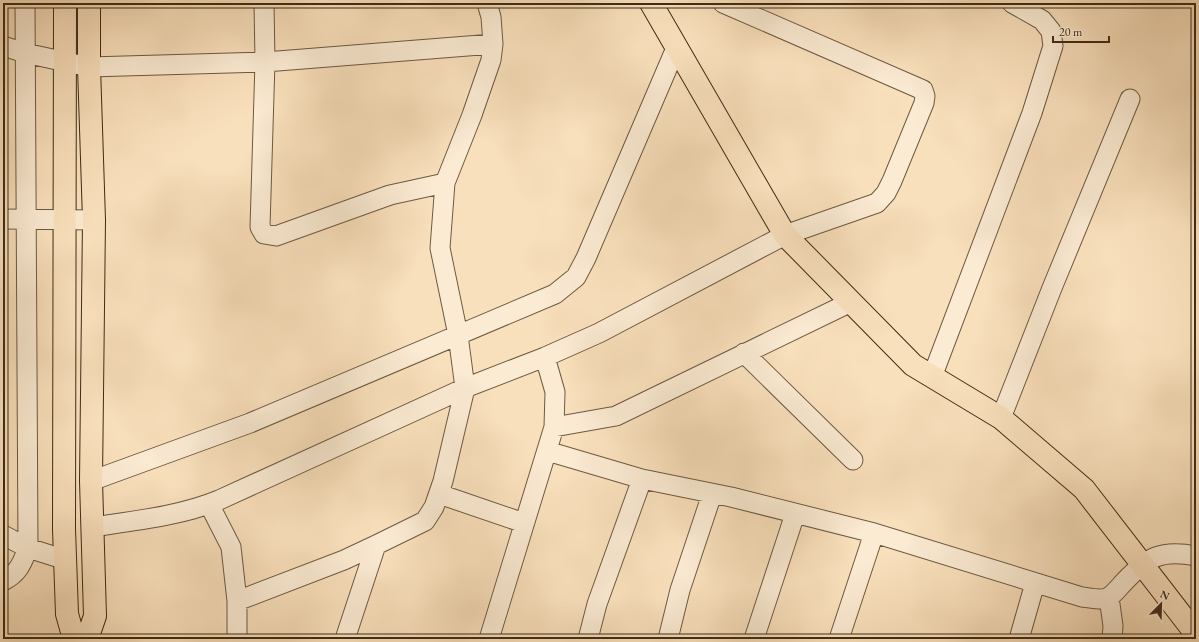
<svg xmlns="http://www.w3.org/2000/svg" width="1199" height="642" font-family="'EB Garamond',serif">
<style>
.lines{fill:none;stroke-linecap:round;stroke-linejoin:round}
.minor-casing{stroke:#6d5940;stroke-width:21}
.primary-casing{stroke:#3e2c16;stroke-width:24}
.trunk-casing{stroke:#3e2c16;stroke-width:24}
.minor{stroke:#fbebd3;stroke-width:19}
.primary{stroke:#f9e0bc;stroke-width:22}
.trunk{stroke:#f9e0bc;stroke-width:22}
</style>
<rect width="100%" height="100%" fill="#f9e0bc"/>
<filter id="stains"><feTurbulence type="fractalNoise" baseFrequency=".005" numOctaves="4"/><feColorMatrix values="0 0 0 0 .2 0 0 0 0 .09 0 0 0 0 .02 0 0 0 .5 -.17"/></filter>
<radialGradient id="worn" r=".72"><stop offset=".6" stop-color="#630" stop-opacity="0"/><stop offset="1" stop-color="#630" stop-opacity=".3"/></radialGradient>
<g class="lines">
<defs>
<path id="minor" d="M264 3 265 62 260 227 264 234 276 236 390 195 445 183
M3 46 25 53 89 67 265 62 493 44
M3 219 94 220
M744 353 853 460
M932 377 1032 113 1053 46 1051 31 1042 20 1012 3
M1001 418 1052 288 1130 99
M554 427 616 416 851 302
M547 451 642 479 731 497 874 533 1082 597C1090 598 1102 601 1109 597 1115 593 1120 586 1125 581 1148 557 1161 549 1196 556
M91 481 250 423 555 294 576 277 586 258 676 48
M439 494 524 523
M209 504 231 547 237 601V639
M92 527C133 521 181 516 219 500L465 388 545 357 599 333 785 235 877 203 886 193 892 181 924 103 925 96 923 90 723 3
M3 535 28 548 66 560
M3 581C19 573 22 563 28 548L25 3
M1109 597 1113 626 1112 639
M237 601 344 560 376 545 425 521 434 507 443 481 465 388 458 335 440 248 445 183 472 115 491 60 493 44 491 17 487 3
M345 639 376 545
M489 639 554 427 555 392 545 357
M588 639 597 604 642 479
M668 639 680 590 712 494
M754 639 795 514
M839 639 874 533
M1019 639 1035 583"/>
<path id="primary" d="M651 3 785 235 913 365 1001 418 1084 489 1196 634"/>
<path id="trunk" d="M65 3 64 529 67 614 74 639
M87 639 95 616 91 481 94 220 89 67V3"/>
</defs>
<!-- minor casing -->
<use href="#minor" class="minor-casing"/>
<!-- primary casing -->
<use href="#primary" class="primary-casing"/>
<!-- trunk casing -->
<use href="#trunk" class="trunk-casing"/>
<!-- minor -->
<use href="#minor" class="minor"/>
<!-- primary -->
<use href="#primary" class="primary"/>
<!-- trunk -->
<use href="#trunk" class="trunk"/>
</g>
<!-- margin -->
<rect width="1199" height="642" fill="none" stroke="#f9e0bc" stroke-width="16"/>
<rect x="4" y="4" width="1191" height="634" fill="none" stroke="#3e2c16" stroke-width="2"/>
<rect x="8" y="8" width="1183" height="626" fill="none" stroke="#3e2c16"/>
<!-- north arrow -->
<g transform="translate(1161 604) rotate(23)" stroke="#fbebd3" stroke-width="3" paint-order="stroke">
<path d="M0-3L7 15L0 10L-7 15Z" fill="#3e2c16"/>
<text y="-6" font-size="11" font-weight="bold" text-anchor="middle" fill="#3e2c16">N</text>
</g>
<!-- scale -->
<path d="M1053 36v6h56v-6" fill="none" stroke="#3e2c16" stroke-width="2"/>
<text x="1059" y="36" font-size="12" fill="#3e2c16" stroke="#fbebd3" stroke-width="3" paint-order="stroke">20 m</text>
<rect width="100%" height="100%" filter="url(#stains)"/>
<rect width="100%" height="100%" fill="url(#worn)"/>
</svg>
